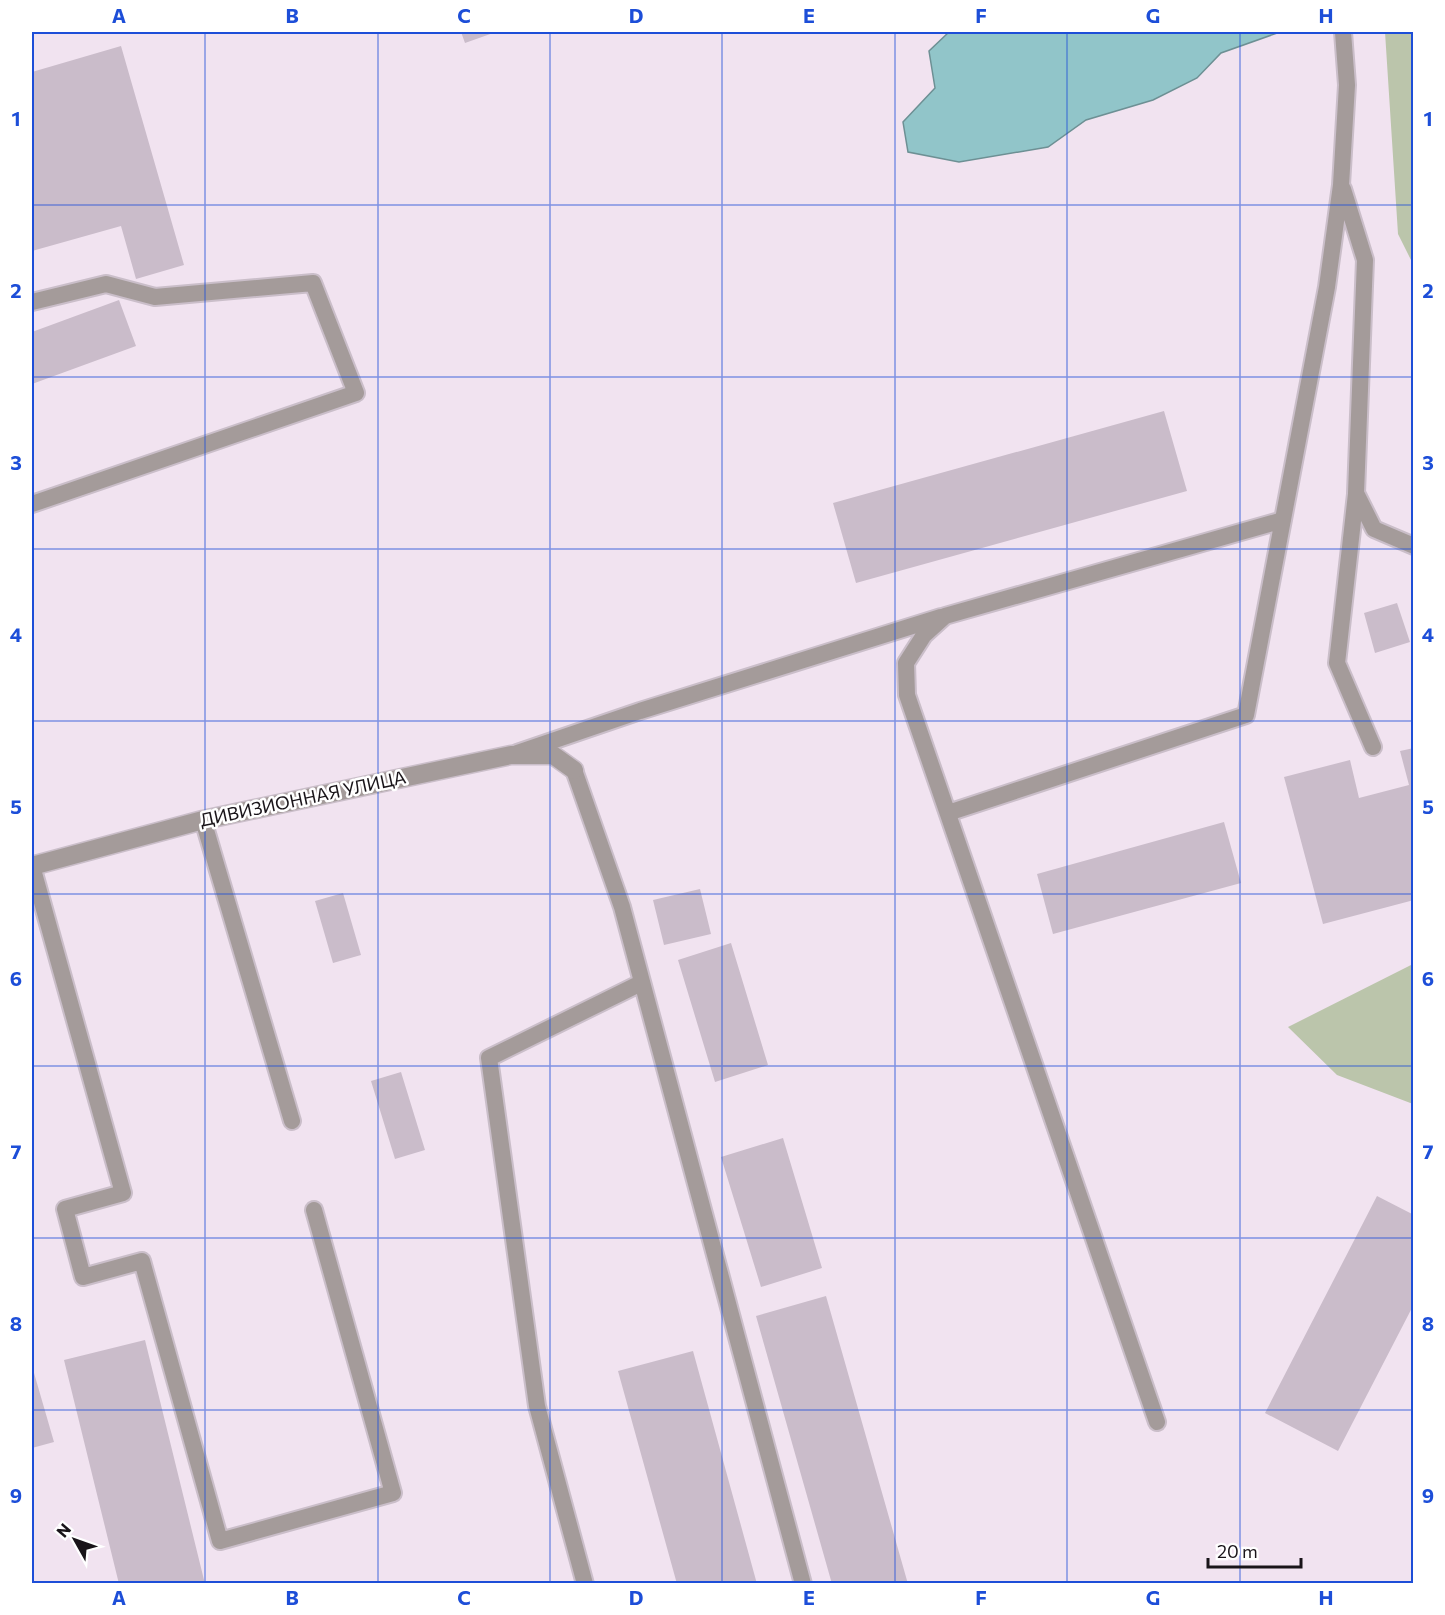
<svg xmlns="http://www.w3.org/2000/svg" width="1445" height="1615" font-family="Commissioner,sans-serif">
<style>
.green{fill:#bbc5ab}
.water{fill:#91c5c9;stroke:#6d9094;stroke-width:1.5}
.building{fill:#cabcca}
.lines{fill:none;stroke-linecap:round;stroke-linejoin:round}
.lane-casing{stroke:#cabec9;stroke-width:20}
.street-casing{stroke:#cabec9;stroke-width:21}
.lane{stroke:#a49b9a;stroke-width:16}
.street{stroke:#a49b9a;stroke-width:18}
.grid{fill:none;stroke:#1d4ed8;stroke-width:1.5;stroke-opacity:0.55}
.labels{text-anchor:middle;stroke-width:5;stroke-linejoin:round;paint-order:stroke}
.street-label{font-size:18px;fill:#191419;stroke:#fff}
.neatline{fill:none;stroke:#1d4ed8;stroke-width:2}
.grid-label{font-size:20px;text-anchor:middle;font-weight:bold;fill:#1d4ed8}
</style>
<rect width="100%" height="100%" fill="#f1e3f0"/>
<!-- green -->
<path class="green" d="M1385 32H1413V264L1398 234Z
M1413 964V1104L1337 1075 1288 1027Z"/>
<!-- water -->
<path class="water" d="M949 32H1280L1221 53 1197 78 1153 100 1086 120 1048 147 959 162 908 152 903 122 935 88 929 51Z"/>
<!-- building -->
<path class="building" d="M461 32H496L465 43Z
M121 46 184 265 136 279 121 226 32 251V72Z
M119 300 136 346 32 384V332Z
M1164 411 1187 491 856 583 833 503Z
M1397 603 1410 642 1375 653 1364 613Z
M1414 748V900L1323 924 1284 777 1350 760 1359 798 1409 785 1400 751Z
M1224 822 1241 883 1053 934 1037 874Z
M700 889 711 934 664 945 653 900Z
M343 893 361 955 333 963 315 901Z
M731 943 768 1065 715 1082 678 960Z
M401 1072 425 1150 395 1159 371 1081Z
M783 1138 822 1268 761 1287 721 1157Z
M1377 1196 1414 1215V1304L1338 1451 1265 1413Z
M826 1296 908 1584H832L756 1316Z
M145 1340 205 1584H119L64 1360Z
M693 1351 757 1584H677L618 1371Z
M32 1366 54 1442 32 1448Z"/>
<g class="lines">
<defs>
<path id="lane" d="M1343 189 1365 260 1356 493 1374 529 1414 546
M32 302 106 284 155 297 313 283 356 393 32 504
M1356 494 1337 663 1373 747
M517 753 640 711 941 617
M574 770 622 907 803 1584
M948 813 1246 715 1327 287 1341 185 1347 85 1343 32
M203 820 292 1121
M32 866 123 1193 65 1209 83 1277 142 1261 220 1541 393 1493 314 1210
M1157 1422 907 695 906 663 924 635 945 616 1283 520
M585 1584 537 1406 489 1058 641 983"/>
<path id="street" d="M32 866 203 820 511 755H553L574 770"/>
</defs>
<!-- lane casing -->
<use href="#lane" class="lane-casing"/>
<!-- street casing -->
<use href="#street" class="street-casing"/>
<!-- lane -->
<use href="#lane" class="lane"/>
<!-- street -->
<use href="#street" class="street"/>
</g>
<!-- grid -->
<path class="grid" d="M205 32V1584M378 32V1584M550 32V1584M722 32V1584M895 32V1584M1067 32V1584M1240 32V1584M32 205H1414M32 377H1414M32 549H1414M32 721H1414M32 894H1414M32 1066H1414M32 1238H1414M32 1410H1414"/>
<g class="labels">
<!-- street labels -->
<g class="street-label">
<text transform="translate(303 799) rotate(-12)" y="6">ДИВИЗИОННАЯ УЛИЦА</text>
</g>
</g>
<!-- border -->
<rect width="1445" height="1615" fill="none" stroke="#ffffff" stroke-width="66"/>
<!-- north arrow -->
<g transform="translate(75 1540) rotate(310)" stroke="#ffffff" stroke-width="4.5" paint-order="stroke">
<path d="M0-4.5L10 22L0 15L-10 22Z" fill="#191419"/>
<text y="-9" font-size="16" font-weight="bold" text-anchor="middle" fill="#191419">N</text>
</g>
<!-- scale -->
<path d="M1208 1558v9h93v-9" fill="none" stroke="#191419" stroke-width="3"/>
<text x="1217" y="1558" font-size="18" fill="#191419" stroke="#ffffff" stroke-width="4.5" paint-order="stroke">20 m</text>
<rect x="33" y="33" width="1379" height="1549" class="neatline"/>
<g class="grid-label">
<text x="119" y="23">A</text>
<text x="292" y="23">B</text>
<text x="464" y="23">C</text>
<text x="636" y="23">D</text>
<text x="809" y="23">E</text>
<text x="981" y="23">F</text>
<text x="1153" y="23">G</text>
<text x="1326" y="23">H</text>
<text x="16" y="126">1</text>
<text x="1428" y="126">1</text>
<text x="16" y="298">2</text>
<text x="1428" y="298">2</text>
<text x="16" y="470">3</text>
<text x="1428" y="470">3</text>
<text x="16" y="642">4</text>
<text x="1428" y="642">4</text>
<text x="16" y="814">5</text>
<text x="1428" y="814">5</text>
<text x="16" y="986">6</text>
<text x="1428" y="986">6</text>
<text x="16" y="1159">7</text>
<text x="1428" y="1159">7</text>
<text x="16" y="1331">8</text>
<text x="1428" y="1331">8</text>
<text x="16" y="1503">9</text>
<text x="1428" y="1503">9</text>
<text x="119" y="1605">A</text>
<text x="292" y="1605">B</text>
<text x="464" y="1605">C</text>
<text x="636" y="1605">D</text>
<text x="809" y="1605">E</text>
<text x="981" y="1605">F</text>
<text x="1153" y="1605">G</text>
<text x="1326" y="1605">H</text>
</g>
</svg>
